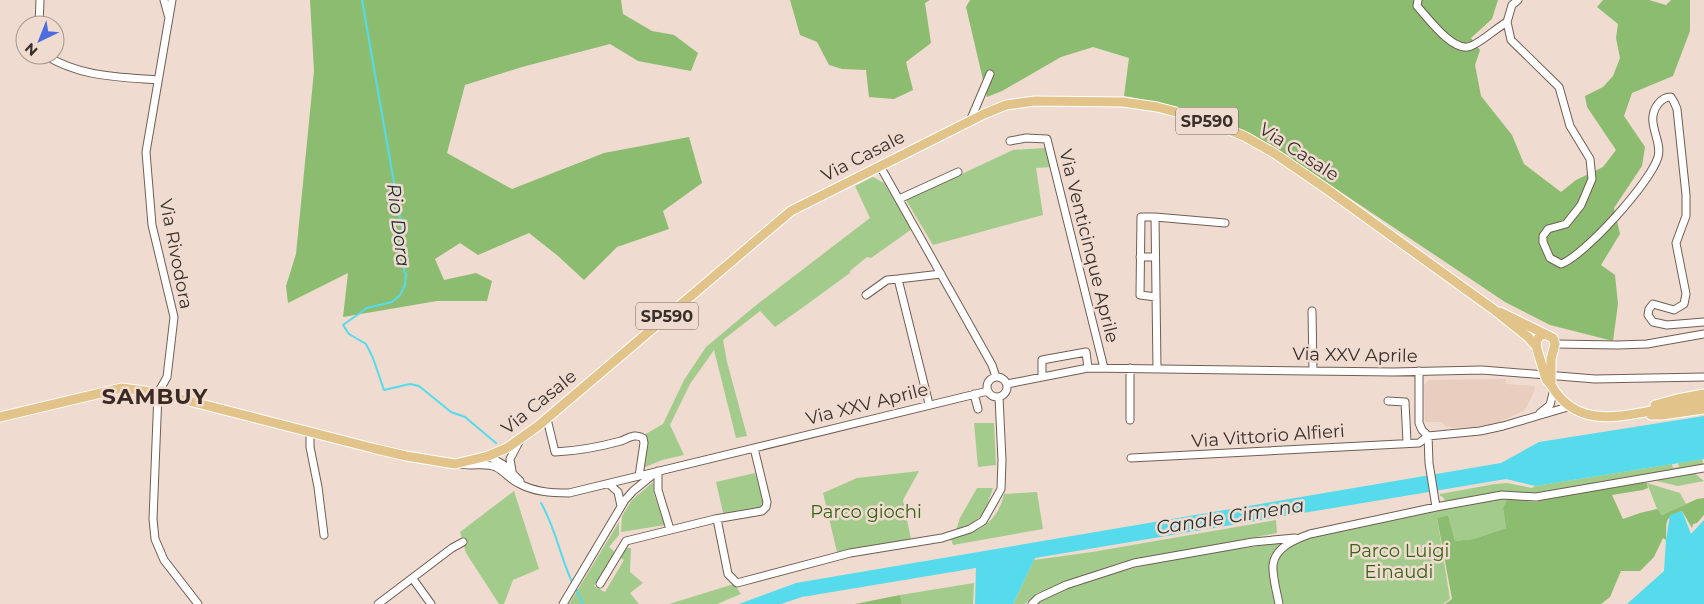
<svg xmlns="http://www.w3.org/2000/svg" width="1704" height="604" font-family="Montserrat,sans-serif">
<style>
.built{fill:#e9cdbf}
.green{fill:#a3cc8c}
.forest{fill:#8cbc6f}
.water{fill:#55dbeb}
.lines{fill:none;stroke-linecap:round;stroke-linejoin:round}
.stream{stroke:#55dbeb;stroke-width:2}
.minor-casing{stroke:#705e54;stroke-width:9}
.major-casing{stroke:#fff;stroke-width:11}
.minor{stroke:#fff;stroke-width:7}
.major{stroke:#e2c48b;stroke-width:9}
.major-bridge-casing{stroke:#fff;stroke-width:11;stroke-linecap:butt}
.major-bridge{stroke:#e2c48b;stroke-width:9}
.labels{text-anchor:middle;stroke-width:5;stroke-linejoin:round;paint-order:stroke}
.shield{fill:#f0dbd0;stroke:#70635d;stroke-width:1}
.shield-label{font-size:16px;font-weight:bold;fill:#39302c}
.street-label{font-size:18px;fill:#39302c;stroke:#f0dbd0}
.park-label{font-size:18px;fill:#386416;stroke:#f0dbd0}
.water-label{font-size:19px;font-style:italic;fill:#1d3437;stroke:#f0dbd0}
.district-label{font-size:22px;font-weight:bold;letter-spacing:1px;fill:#3a2a21;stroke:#f0dbd0}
</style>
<rect width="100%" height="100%" fill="#f0dbd0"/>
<!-- built -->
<path class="built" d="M1506 379V384L1535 386 1534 392 1525 410 1500 422 1474 427 1451 428 1450 426 1446 427 1442 422H1425L1424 385 1429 380Z"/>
<!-- green -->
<path class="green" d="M1045 148 1052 167 1036 168 1043 215 933 245 906 200 1013 150Z
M873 177 884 183 912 229 871 258 867 257 850 271V273L802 308 775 327 760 311 723 340 727 362 747 436 736 438 714 350 690 384 670 425 684 455 662 460 643 468 644 435 663 424 684 380 706 347 755 306 870 218 855 186Z
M974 423H994L996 465 978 467Z
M1702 459 1704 466 1548 494H1501L1445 501 1443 497 1440 496V494L1495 484 1507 483 1532 488 1535 486 1672 464 1673 468 1679 467 1678 463Z
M919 471 903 500 911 539 837 552 823 493 857 478Z
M1693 472 1704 481 1678 486 1648 479Z
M755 473 763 502 759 509 724 517 716 482Z
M653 482 654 494 665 525 621 532 622 516 632 500Z
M1647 483 1680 493 1686 504 1662 515 1657 509Z
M977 488H993C985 512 982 522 956 530L960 518Z
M514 491 539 569 513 580 504 604H499L466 553 460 532Z
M1037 492 1043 529 953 545 951 539C978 532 997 524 1004 494Z
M1505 498 1507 499 1503 508 1506 528 1473 539 1455 541 1448 515 1437 518 1450 599 1443 604H1035C1051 591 1074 585 1094 579 1162 558 1232 550 1301 540L1314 536 1422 513Z
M1276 520 1277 533 1119 563 1037 593 1025 604H1013L1034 560 1092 552Z
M619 522V535L609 547 614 551 615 554 594 586 605 592 624 560 619 557 621 554H623L626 548H631L630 572 643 583 630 593 639 604H569Z
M974 583 973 604H902L900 595Z
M734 584 741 594 717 604H669Z"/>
<!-- forest -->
<path class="forest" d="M310 0H621L623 14 652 31 674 35 698 53 691 71 638 61 610 44 522 67 465 85 447 153 512 189 604 153 689 137 702 183 663 211 669 229 617 247 584 280 558 256 529 233 478 255 460 243 435 259 444 280 476 273 492 281 487 301H437L343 317 348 273 288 303 286 286 296 254 314 71Z
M790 0H930L925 3 931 43 906 62 913 90 894 99 869 97 866 70 842 69 829 65 817 42 800 35Z
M970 0H1498L1492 19 1471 38 1480 50 1475 65 1481 96 1512 135 1524 164 1561 192 1576 180 1603 167 1616 150 1587 107 1585 96 1603 87 1613 76 1620 58 1616 38 1618 24 1597 7 1603 0H1649L1666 5 1671 0H1690V31L1673 76 1632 93 1624 116 1645 147 1642 166 1614 208 1620 234 1601 265 1615 275 1618 304 1613 341 1550 325 1505 302 1284 154C1258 138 1229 124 1200 114 1176 105 1149 101 1124 96L1129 58 1093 47 1061 57 1002 91 987 97 966 7Z
M1632 481 1647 483 1648 488 1643 490 1612 495 1623 519 1640 513 1657 509 1662 515 1697 499 1704 498V515L1697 523 1693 524 1692 528 1682 511C1663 518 1667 521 1666 540L1663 538 1654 557 1640 571H1621L1610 597 1601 604H1445L1452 599 1437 518 1448 515 1455 541 1473 539 1506 528 1503 508 1507 499 1537 502 1543 498Z
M900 595 902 604H855Z"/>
<!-- water -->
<path class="water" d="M1704 416V459L1535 486 1506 479 1035 558 1013 604H975L976 568 802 597 781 604H739L796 583 1501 463 1539 442Z
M1682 511 1691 534 1704 520V604H1627L1664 571 1666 540 1670 515Z"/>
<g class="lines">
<!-- stream -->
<path class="stream" d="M362 0 406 251 404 271 406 274 405 285 400 295 392 302 367 308 343 325 349 334 366 344 373 358 384 390 410 384 419 386 451 412 465 417 496 443
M541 503C556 529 560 556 572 582
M576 589 583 604"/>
<defs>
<path id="minor" d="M164 0 169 18
M172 0 146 152 152 225 174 317 167 377 158 393 153 519 155 539 164 560 198 604
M1418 0 1417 6C1428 18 1454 54 1471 46 1483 41 1495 29 1507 22
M1518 0 1512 5 1507 22 1511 40 1559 87 1570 126 1590 159 1592 179 1581 205 1566 224 1548 229 1543 236V242L1550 258 1561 264C1584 256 1651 182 1658 157 1663 140 1644 122 1658 104 1661 100 1665 97 1671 97L1674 102 1677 109 1686 195V216L1676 243 1686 294 1684 304 1674 310 1653 304 1649 309 1648 315 1653 322 1667 325 1704 322
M39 25 40 0
M45 55C80 77 118 77 158 80
M970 121 990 74
M1010 141 1026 138 1047 139 1104 368
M880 166 992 365 996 377
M899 199 958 172
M1155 217H1141L1140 295 1156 297
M1140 257H1155
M866 295 887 280 898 279
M1312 311 1313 370
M1555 344 1618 345 1647 344 1704 334
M1130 368V420
M1157 368 1155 217 1225 223
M1419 371V423L1422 430 1428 436 1429 463 1436 507
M1042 377V360L1086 352 1088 368
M987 387a10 10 0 1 1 20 0a10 10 0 1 1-20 0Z
M1007 384 1088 368 1393 372 1482 370 1595 379 1704 377
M974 394 978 409
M1388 401 1405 402 1407 442
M929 404 898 279 941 274
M1540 413 1550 405 1554 389
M547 419 555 452C577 451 599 447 621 441 629 438 635 433 643 438L644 443 639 476
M310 433V447L318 487 324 535
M488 456 504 465 520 481
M1131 458 1419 443 1428 436 1480 431 1503 426 1571 406
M460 464C472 467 484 462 496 467 504 471 510 479 518 483 534 492 551 493 569 493L988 391
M512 471 510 459 520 440
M658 471V490L669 526
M609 484 618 492 621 506
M717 519 728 574 737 583 850 553 942 538 970 529 983 521 1001 489 1002 460 999 397
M413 579 431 604
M600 584 626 541 715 519 762 511 766 507 767 502 754 448
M378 604 452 548 463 542
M563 604 625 500 633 491 655 473
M1032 604 1038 598 1066 585 1134 563 1253 542 1295 538
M1279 604C1277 593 1272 575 1273 565 1275 547 1296 539 1310 534L1436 507 1502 495 1536 497 1704 468"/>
<path id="major" d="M1500 312 1553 338 1555 344 1551 359
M1540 359C1537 349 1532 339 1544 334
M1551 385C1575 426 1612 418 1651 411 1669 408 1686 404 1704 401
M1655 405 1677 399 1704 394
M1651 415H1662L1704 409
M0 417 122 388 158 393 376 449 406 456 455 464 488 456 507 448 538 426 791 211 984 114 1006 105 1035 101 1123 102 1157 107 1199 118 1244 136 1274 153 1328 190 1493 309 1528 337 1536 346"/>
</defs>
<!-- minor casing -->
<use href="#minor" class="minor-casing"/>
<!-- major casing -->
<use href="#major" class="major-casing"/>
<!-- minor -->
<use href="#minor" class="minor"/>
<!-- major -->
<use href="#major" class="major"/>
<defs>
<path id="major-bridge" d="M1540 359 1546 379 1551 385
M1551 359V382"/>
</defs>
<!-- major-bridge casing -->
<use href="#major-bridge" class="major-bridge-casing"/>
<!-- major-bridge -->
<use href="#major-bridge" class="major-bridge"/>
</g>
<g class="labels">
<!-- shield labels -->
<g class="shield">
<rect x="1176" y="107.5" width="62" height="27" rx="4"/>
<rect x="636" y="302.5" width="62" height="27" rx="4"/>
</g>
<g class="shield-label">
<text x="1207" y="127">SP590</text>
<text x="667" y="322">SP590</text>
</g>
<!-- street labels -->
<g class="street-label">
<text transform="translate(1299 152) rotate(33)" y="6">Via Casale</text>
<text transform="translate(863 156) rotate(-27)" y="6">Via Casale</text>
<text transform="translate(1089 246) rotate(76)" y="6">Via Venticinque Aprile</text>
<text transform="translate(176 254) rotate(79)" y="6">Via Rivodora</text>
<text transform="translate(1355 355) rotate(1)" y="6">Via XXV Aprile</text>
<text transform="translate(539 402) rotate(-39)" y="6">Via Casale</text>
<text transform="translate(867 404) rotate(-14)" y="6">Via XXV Aprile</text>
<text transform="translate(1268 436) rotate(-4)" y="6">Via Vittorio Alfieri</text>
</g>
<!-- park labels -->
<g class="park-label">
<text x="866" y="518">Parco giochi</text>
<text x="1399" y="557">Parco Luigi<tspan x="1399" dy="21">Einaudi</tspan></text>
</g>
<!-- water labels -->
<g class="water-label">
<text transform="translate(399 225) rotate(83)" y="7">Rio Dora</text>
<text transform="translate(1230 516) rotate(-9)" y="7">Canale Cimena</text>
</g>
<!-- district labels -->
<g class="district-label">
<text x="155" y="404">SAMBUY</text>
</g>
</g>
<!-- north arrow -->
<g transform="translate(40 40) rotate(223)"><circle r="24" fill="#f0dbd0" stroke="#a7978e"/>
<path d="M0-4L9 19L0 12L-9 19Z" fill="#4d6ce0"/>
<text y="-8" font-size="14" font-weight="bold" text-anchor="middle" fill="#39302c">N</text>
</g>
</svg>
